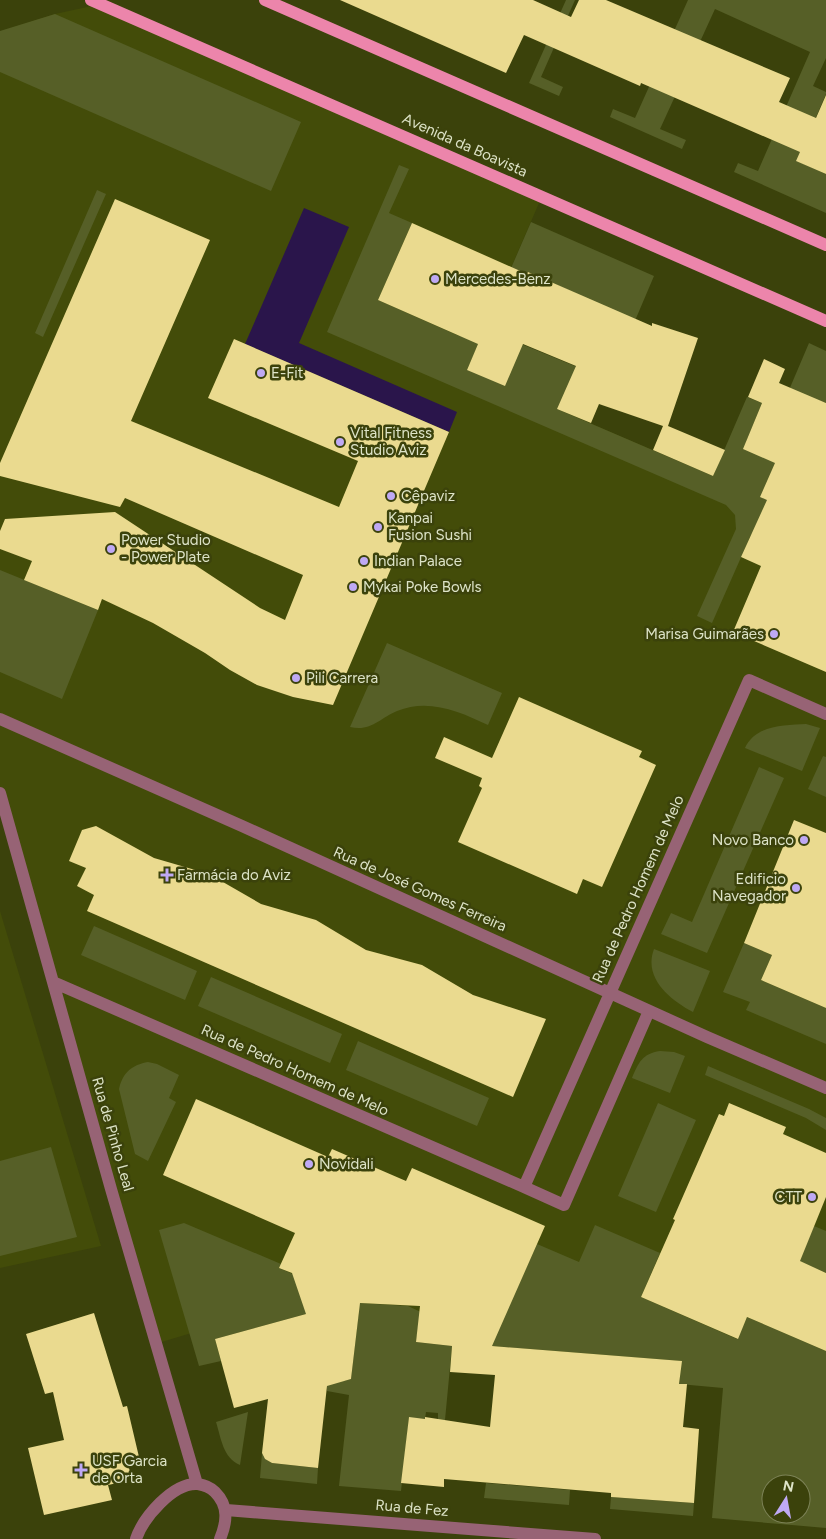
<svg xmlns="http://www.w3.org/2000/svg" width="826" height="1539" font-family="Figtree,sans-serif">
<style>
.built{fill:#434c09}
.green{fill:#565f27;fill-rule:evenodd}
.water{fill:#2a154b}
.building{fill:#eada8f}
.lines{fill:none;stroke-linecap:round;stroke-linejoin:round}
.minor{stroke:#976375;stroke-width:12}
.major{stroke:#ec85ab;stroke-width:12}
.poi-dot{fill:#bfa9f4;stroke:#3b420b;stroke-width:2}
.labels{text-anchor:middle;stroke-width:5;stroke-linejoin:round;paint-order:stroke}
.street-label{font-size:15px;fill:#dde3c7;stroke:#3b420b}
.poi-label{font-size:15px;fill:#dde3c7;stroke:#3b420b;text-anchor:start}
</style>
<rect width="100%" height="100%" fill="#3b420b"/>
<!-- built -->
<path class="built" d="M101 4 542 196 467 370 826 525V1374L492 1346 320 1294 155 1344 0 793V36L2 31 55 14Z
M0 911 101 1246 0 1268Z"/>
<!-- green -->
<path class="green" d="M566 0H575L541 77 563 87 559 96 529 83Z
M688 0H826V58L813 86 826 92V94L797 161 826 174V213L734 172 738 163 758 171 810 52 715 9 660 129 686 140 682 149 610 117 613 109 635 118Z
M55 14 301 122 271 191 0 72V31Z
M399 165 409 169 389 213 412 223 378 300 457 335 480 340 467 370 514 341 587 371 575 293 528 272 509 316 489 319 531 222 654 276 600 403 557 409 713 476 747 397 762 403 746 442 761 448 788 468 750 537 712 623 697 616 736 529 735 515 726 505 327 332Z
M97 190 106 194 43 337 35 333Z
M809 343 826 351V403L818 400 817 402 789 390Z
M0 570 98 610 62 699 0 672Z
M387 643 502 693 488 725C459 711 428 698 397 711 380 718 371 732 350 727Z
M806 724 820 728 802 771 745 748C755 725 785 725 806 724Z
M823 756 826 757V797L808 789Z
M759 767 784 778 707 953 661 934 671 913 692 922Z
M94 926 197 971 185 1000 81 955Z
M744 943 772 955 761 980 826 1008V1044L746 1010 750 1002 723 992Z
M654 949 710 971 693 1012C670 1000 643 978 654 949Z
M211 977 342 1034 330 1063 198 1006Z
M358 1041 489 1098 477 1126 346 1070Z
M660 1051 674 1052 685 1056 670 1093 632 1078C639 1062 642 1054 660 1051Z
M148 1062 157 1064 179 1075 169 1098 176 1102 148 1161 135 1154 119 1089C123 1072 132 1065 148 1062Z
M708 1066 809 1109 826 1118V1130L806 1118 705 1075Z
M658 1103 696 1120 656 1212 618 1196Z
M51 1147 77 1237 0 1256V1161Z
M184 1223 281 1264 279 1268 360 1303 408 1306 491 1345 537 1244 579 1262 595 1225 660 1253 641 1297 737 1339 747 1317 826 1351V1528L712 1518 723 1388 679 1384 681 1361 492 1346 419 1320 416 1342 452 1346 445 1420H438V1413L426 1412 425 1419 409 1418 401 1491 339 1486 349 1395 327 1391V1386L317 1385 318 1360 306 1314 215 1339 221 1361 199 1366 159 1230ZM359 1310 351 1379 344 1381ZM771 1484H801V1514H771Z
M814 1226 826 1231V1273L799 1261Z
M248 1412 240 1465C223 1458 221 1438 216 1422Z
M262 1453 265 1459 272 1463 318 1468 317 1484 260 1478Z
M486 1483 570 1490 569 1505 484 1498Z
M611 1497 694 1503 693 1516 610 1509Z"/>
<!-- water -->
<path class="water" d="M304 208 349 227 299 343 457 412 449 432 245 344Z"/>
<!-- building -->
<path class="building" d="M340 0H533L571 17 579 0H606L790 78 779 102 816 118 826 95V174L796 161 800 152 641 83 640 86 524 35 506 73Z
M115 199 210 240 131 421 339 507 358 461 208 398 234 339 449 432 333 705 293 697 257 685 230 670 205 653 153 623 102 599 98 610 24 580 32 561 0 549V531L5 519 115 512 260 608 285 620 303 575 125 498 120 507 0 476V463Z
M412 223 527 274 528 272 652 326V323L698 338 668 426 725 450 713 476 653 450 663 426 599 404 591 423 557 409 576 366 523 344 505 386 467 370 478 344 378 300Z
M764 359 785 369 779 383 826 403V672L733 632 761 566 741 557 767 500 760 497 775 463 743 449 762 403 748 397Z
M519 697 642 751 639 757 656 765 602 887 583 879 577 894 458 842 482 788 479 786 482 778 435 758 444 737 492 758Z
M794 820 826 833V1008L761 980 772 955 744 943Z
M96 826 154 858 209 874 261 904 316 920 366 950 422 965 473 995 546 1019 513 1097 87 911 94 895 77 886 86 868 69 861 82 830Z
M196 1099 328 1157 332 1149 406 1181 412 1168 545 1226 492 1346 682 1361 679 1384H687L683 1427 699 1429 694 1503 611 1497V1493L444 1479V1487L401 1483 409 1417 425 1419V1417L490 1427 495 1375 450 1372 452 1346 416 1342 420 1306 360 1303 351 1379 327 1386 318 1468 272 1463 265 1459 262 1453 268 1399 234 1408 215 1339 306 1314 292 1273 279 1268 295 1233 163 1175Z
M729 1103 786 1127 783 1134 826 1153V1197L800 1261 826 1273V1351L747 1317 738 1339 641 1297 675 1220 673 1219 719 1114 724 1116Z
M94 1313 123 1407 127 1406 139 1457 127 1460 132 1480 108 1485 112 1500 44 1515 28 1448 64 1440 53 1392 45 1394 26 1334Z"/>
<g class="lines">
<!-- minor -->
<path class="minor" d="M0 719 242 826 707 1037 826 1088
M0 793 111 1189 197 1484
M53 982 524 1187
M649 1011 564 1205 524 1187 749 680 826 714
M226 1510 595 1539
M136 1539C143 1518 173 1482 198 1484 204 1485 211 1488 215 1492 229 1506 227 1522 220 1539"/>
<!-- major -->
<path class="major" d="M91 0 826 321
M265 0 826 245"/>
</g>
<!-- markers -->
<g class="poi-dot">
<circle cx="435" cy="279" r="5"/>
<circle cx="261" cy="373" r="5"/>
<circle cx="340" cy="442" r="5"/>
<circle cx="391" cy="496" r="5"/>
<circle cx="378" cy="527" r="5"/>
<circle cx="111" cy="549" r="5"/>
<circle cx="364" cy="561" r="5"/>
<circle cx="353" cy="587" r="5"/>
<circle cx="774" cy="634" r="5"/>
<circle cx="296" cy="678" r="5"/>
<circle cx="804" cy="840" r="5"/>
<path d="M164.5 867.5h5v5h5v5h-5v5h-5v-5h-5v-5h5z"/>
<circle cx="796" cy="888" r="5"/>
<circle cx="309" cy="1164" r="5"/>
<circle cx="812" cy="1197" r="5"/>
<path d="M78.5 1462.5h5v5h5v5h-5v5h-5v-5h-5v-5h5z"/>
</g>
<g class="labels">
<!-- street labels -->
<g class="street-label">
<text transform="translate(465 145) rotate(24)" y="5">Avenida da Boavista</text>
<text transform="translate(420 889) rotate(24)" y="5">Rua de José Gomes Ferreira</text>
<text transform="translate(638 889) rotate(-66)" y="5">Rua de Pedro Homem de Melo</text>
<text transform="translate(295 1070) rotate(24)" y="5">Rua de Pedro Homem de Melo</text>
<text transform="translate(113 1134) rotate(74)" y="5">Rua de Pinho Leal</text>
<text transform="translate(412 1508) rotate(5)" y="5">Rua de Fez</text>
</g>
<!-- poi labels -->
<g class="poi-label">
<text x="445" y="284">Mercedes-Benz</text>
<text x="271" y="378">E-Fit</text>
<text x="350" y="438">Vital Fitness<tspan x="350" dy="17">Studio Aviz</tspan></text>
<text x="401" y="501">Cêpaviz</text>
<text x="388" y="523">Kanpai<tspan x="388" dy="17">Fusion Sushi</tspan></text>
<text x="121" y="545">Power Studio<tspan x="121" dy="17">- Power Plate</tspan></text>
<text x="374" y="566">Indian Palace</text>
<text x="363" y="592">Mykai Poke Bowls</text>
<text x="764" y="639" text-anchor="end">Marisa Guimarães</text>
<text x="306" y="683">Pili Carrera</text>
<text x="794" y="845" text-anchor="end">Novo Banco</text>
<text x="177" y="880">Farmácia do Aviz</text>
<text x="786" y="884" text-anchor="end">Edificio<tspan x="786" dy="17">Navegador</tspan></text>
<text x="319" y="1169">Novidali</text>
<text x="802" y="1202" text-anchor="end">CTT</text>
<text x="92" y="1466">USF Garcia<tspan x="92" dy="17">de Orta</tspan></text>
</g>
</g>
<!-- north arrow -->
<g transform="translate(786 1499) rotate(11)"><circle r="24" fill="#3b420b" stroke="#7c8256"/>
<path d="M0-4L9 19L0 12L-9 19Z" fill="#bfa9f4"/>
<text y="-8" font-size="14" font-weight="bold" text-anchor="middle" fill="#dde3c7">N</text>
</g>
</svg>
